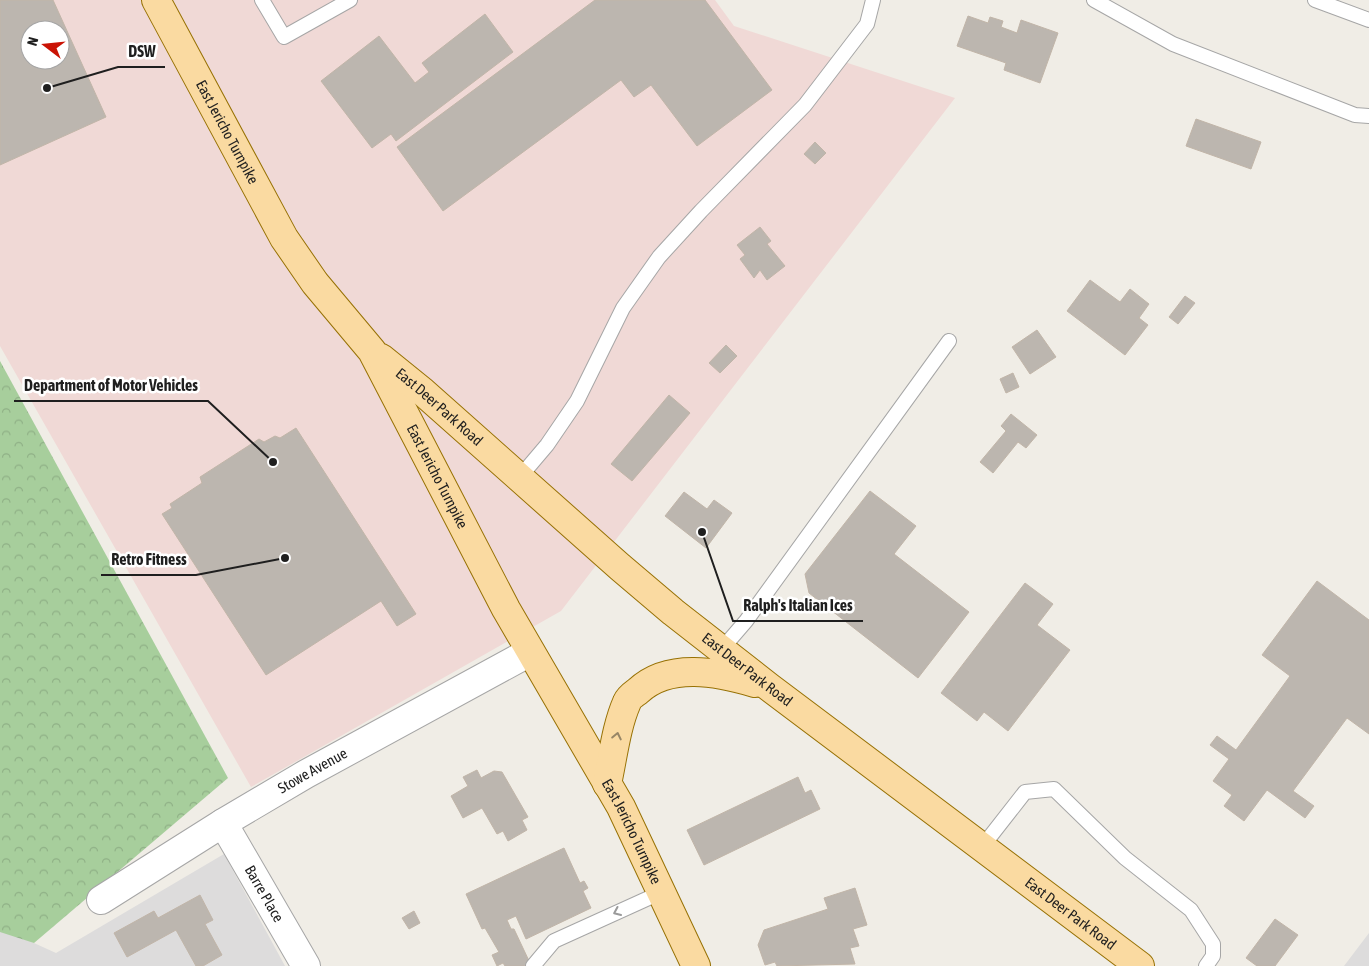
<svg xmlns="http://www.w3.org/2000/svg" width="1369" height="966" font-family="'Asap Condensed',sans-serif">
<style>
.residential{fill:#dddcdc}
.commercial{fill:#f0d9d6;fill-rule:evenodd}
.forest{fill:url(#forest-crowns)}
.building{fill:#bcb6af;stroke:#c1b5a8;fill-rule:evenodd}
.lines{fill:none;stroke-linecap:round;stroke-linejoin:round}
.lane-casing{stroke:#a6a6a6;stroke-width:16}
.street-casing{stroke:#a6a6a6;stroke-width:30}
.primary-casing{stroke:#977104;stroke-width:30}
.lane{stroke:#fff;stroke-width:14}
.street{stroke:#fff;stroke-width:28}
.primary{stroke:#fadaa1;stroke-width:28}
.oneway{stroke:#978666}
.oneway2{stroke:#9a9a9a}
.labels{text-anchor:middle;stroke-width:5;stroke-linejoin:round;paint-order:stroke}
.street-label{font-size:15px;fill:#1f1f1f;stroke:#fff}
.leader{fill:none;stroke:#1f1f1f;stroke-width:2}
.callout-dot{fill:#1f1f1f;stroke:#fff;stroke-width:2}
.callout-label{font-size:16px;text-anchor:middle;font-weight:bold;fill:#1f1f1f;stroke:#fff;stroke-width:5;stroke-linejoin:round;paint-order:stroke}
</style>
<defs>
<pattern id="forest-crowns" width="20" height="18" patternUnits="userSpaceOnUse" patternTransform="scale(1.25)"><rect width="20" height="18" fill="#a7ce9c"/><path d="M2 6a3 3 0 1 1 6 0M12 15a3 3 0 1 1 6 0" fill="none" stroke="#8fb086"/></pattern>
</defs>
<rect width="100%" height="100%" fill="#f0ede6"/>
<!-- residential -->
<path class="residential" d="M224 854 285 966H0V921L34 943 56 953Z
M1369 933V966H1344Z"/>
<!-- commercial -->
<path class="commercial" d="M0 0H715L734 26 955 98 561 611 251 787 0 346ZM30 30H60V60H30Z"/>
<!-- forest -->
<path class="forest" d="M0 361 228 778 34 943 0 932Z"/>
<!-- building -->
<path class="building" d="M0 0H53L106 117 0 165ZM30 30H60V60H30Z
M595 0H705L772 90 697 146 651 85 634 97 621 80 443 211 397 147Z
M485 14 513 52 396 141 391 134 372 148 321 81 379 36 415 83 429 72 422 63Z
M968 16 988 23 990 17 1003 21 1001 27 1017 33 1021 20 1058 33 1040 83 1004 70 1006 63 957 46Z
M1196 119 1261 142 1251 169 1186 146Z
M815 142 826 153 815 164 804 154Z
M760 227 771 241 767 244 785 266 767 280 760 270 754 278 740 259 745 255 737 245Z
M1090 280 1120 302 1130 289 1149 304 1139 318 1148 325 1125 355 1067 311Z
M1185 296 1195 303 1178 324 1169 317Z
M1037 330 1056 357 1030 374 1012 347Z
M726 345 737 356 720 373 709 363Z
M1013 373 1019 387 1006 393 1000 379Z
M669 395 690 413 632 481 611 464Z
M1011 414 1037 435 1026 448 1018 442 993 473 980 462 1006 431 1001 426Z
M296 428 416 614 397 626 381 601 266 675 162 514 172 508 170 504 202 483 200 477 259 439 264 442 275 436 280 438Z
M870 491 916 526 894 554 969 612 918 678 809 593 805 574Z
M684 492 707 509 714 500 732 513 706 548 665 516Z
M1317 581 1369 620V734L1347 718 1293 791 1314 806 1305 818 1267 790 1244 821 1224 806 1232 795 1213 781 1229 759 1210 745 1217 736 1236 750 1290 676 1262 655Z
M1025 583 1053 604 1037 625 1070 650 1008 731 984 712 977 721 941 693Z
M477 770 481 778 494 771 502 772 528 817 522 820 527 830 508 841 503 831 497 834 482 808 463 818 451 796 468 786 463 777Z
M798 777 805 793 811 790 820 809 704 865 687 830Z
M564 848 580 883 584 881 588 888 583 891 591 908 526 939 516 916 507 920 511 929H514L530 963 524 966H505L503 963 497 966 492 955 499 952 485 928 482 929 466 894Z
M855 888 867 925 853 929 859 946 850 948 855 964 777 966 775 962 765 965 758 945 764 930 828 909 824 898Z
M200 895 213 920 205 924 222 955 203 966H196L176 930 127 957 114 933 154 911 158 918Z
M414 911 420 923 409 929 402 918Z
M1275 919 1298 935 1275 966H1257L1246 958Z"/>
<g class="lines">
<defs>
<path id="lane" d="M262 0 284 37 350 0
M1094 0 1173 44 1355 115 1369 116
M1315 0 1369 20
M519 478 547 445 577 401 623 308 659 257 701 211 805 105 867 24 873 0
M721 650 746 621 949 341
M982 847 1025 792 1054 789 1125 858 1191 910 1213 944V956L1206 966
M533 966 554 941 662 892"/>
<g id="street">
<path id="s1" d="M223 823 306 966"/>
<path id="s2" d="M101 900 223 823 306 774 530 652"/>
</g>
<g id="primary">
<path id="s3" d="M156 0 284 238 315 283 372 351 506 609 621 807 696 966"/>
<path id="s4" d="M381 358 423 392 620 567 673 612 769 687 1140 966"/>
<path d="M607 784C613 757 616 727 627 702 629 697 634 694 638 691 669 662 718 672 755 683"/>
</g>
</defs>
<!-- lane casing -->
<use href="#lane" class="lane-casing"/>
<!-- street casing -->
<use href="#street" class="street-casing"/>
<!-- primary casing -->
<use href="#primary" class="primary-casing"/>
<!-- lane -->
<use href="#lane" class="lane"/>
<!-- street -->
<use href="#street" class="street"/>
<!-- primary -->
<use href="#primary" class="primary"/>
</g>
<!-- one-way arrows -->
<defs><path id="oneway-chevron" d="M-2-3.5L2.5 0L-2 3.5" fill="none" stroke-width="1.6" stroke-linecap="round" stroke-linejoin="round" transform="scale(1.25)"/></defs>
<use class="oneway" href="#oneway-chevron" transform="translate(617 736) rotate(-78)"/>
<use class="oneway2" href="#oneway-chevron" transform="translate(617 912) rotate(156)"/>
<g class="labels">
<!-- street labels -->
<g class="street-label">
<text dy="5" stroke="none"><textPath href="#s3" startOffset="150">East Jericho Turnpike</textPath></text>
<text dy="5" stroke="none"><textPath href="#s4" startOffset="76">East Deer Park Road</textPath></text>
<text dy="5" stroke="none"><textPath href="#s3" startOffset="555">East Jericho Turnpike</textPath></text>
<text dy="5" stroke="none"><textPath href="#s4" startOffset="481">East Deer Park Road</textPath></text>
<text dy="5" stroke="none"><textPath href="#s2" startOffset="248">Stowe Avenue</textPath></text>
<text dy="5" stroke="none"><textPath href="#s3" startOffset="960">East Jericho Turnpike</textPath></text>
<text dy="5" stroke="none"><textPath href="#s1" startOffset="82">Barre Place</textPath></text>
<text dy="5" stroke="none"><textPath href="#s4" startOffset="886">East Deer Park Road</textPath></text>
</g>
</g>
<!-- callouts -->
<path class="leader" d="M47 88L118 67H165M273 462L208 401H14M285 558L196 575H101M702 532L733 621H863"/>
<g class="callout-dot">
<circle cx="47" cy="88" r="5"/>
<circle cx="273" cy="462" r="5"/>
<circle cx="285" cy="558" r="5"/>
<circle cx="702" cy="532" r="5"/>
</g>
<g class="callout-label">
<text x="142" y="57">DSW</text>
<text x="111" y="391">Department of Motor Vehicles</text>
<text x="149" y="565">Retro Fitness</text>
<text x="798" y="611">Ralph's Italian Ices</text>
</g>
<!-- north arrow -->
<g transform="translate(45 45) rotate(286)"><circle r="24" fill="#ffffff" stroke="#a5a5a5"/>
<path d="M0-4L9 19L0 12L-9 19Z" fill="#ca1305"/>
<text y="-8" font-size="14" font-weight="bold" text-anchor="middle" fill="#1f1f1f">N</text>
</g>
</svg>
